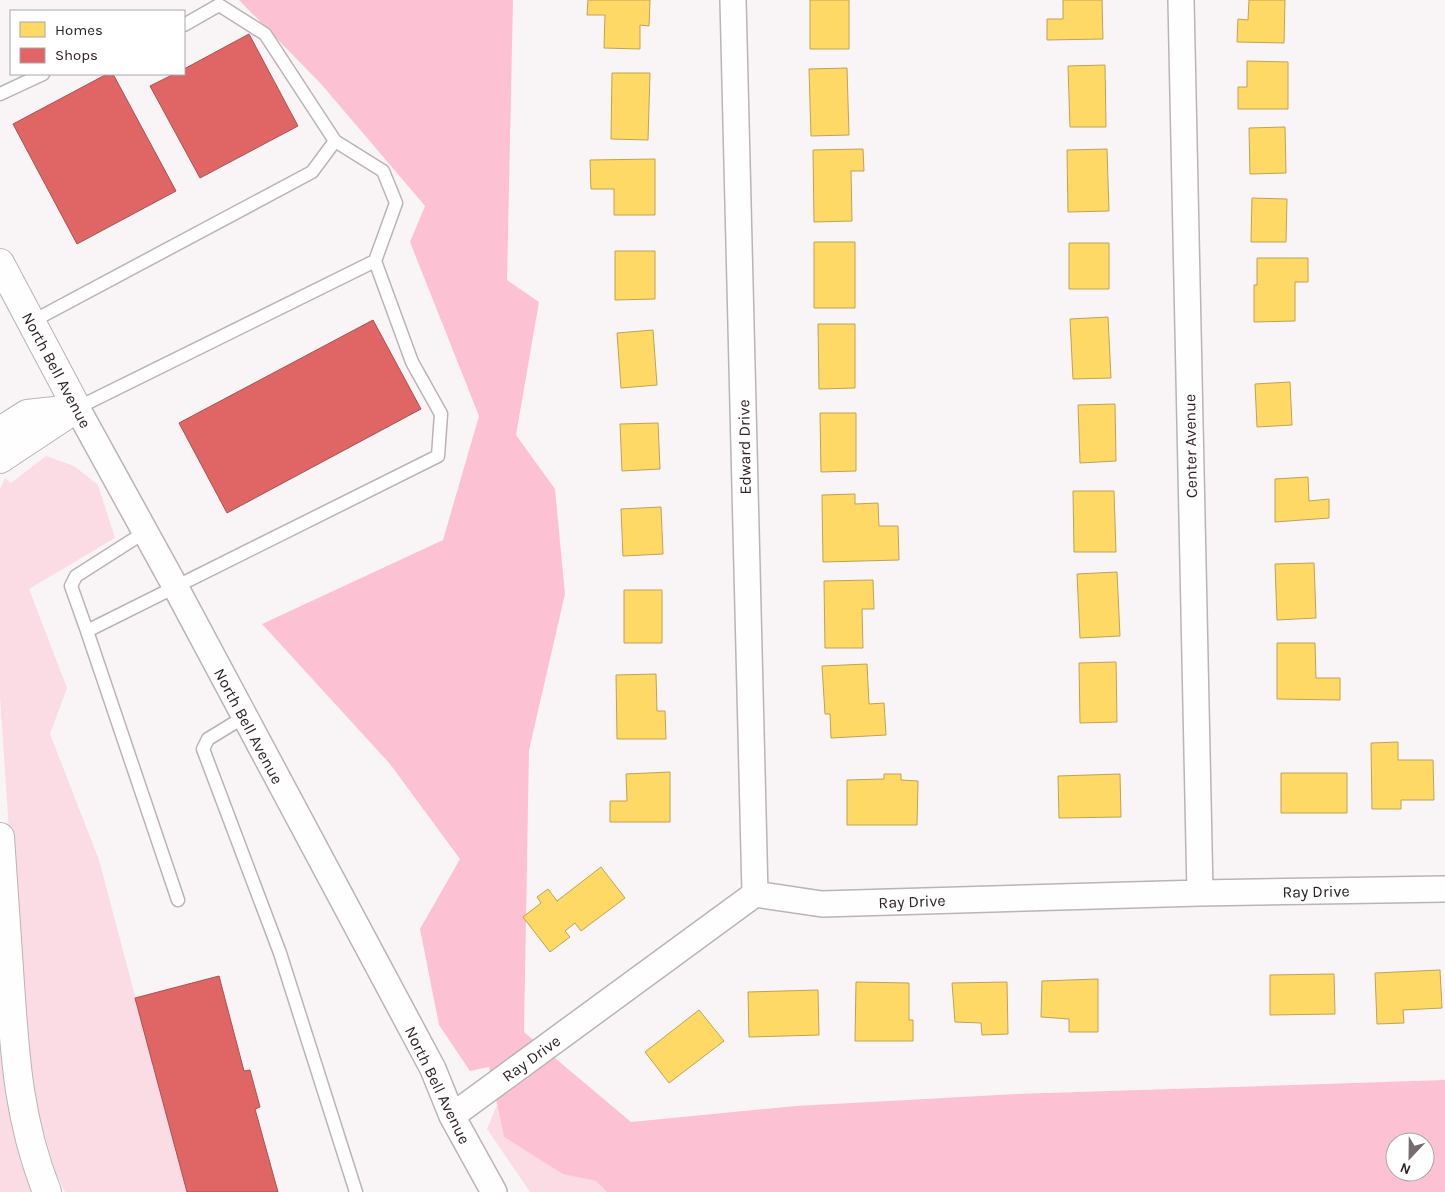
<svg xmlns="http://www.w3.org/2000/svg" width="1445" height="1192" font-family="Karla,sans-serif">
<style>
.green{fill:#fbdbe4}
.forest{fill:#fcc2d4;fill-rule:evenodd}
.homes{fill:#ffd966;stroke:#c1a252}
.shops{fill:#e06666;stroke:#ab5152}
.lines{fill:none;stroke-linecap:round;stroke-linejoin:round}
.service-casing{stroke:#bbb3b6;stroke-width:15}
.minor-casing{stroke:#bbb3b6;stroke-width:28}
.tertiary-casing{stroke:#bbb3b6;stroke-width:30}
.motorway-casing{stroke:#bbb3b6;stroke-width:30}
.service{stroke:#fefefe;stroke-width:12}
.minor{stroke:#fefefe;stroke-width:25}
.tertiary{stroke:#fefefe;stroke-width:28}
.motorway{stroke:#fefefe;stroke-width:28}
.labels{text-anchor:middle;stroke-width:5;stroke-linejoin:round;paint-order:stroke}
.street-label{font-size:16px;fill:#2f2125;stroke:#fff}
</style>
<rect width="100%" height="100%" fill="#f9f5f6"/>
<!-- green -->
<path class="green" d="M46 456 74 466 98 485 115 538 29 589 67 688 50 734 99 860 187 1192H65L55 1171 25 1066 0 697V489L5 478 11 483Z
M0 1027 5 1084 28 1183 32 1192H0Z
M497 1105 504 1137 563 1173 596 1181 607 1192H530L487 1129Z"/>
<!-- forest -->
<path class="forest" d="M239 0H513L507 280 539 302 516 435 555 489 565 594 529 750 524 1032 631 1122 796 1106 1017 1094 1445 1080V1192H607L596 1181 563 1174 504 1137 489 1067 470 1071 439 1025 420 929 460 859 390 764 262 624 443 540 479 416 410 242 425 206 322 85ZM1395 1142H1425V1172H1395Z"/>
<!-- homes -->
<path class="homes" d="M588 0H650L649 26 640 25V49L604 48 605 15H587Z
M810 0H849V49H810Z
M1063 0H1102L1103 39 1047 40V19H1063Z
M1249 0H1285L1284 43 1237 42 1238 19 1248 20Z
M1247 61 1288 62V109H1238V87H1247Z
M1105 65 1106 127H1070L1068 66Z
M847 68 849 135 811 136 809 69Z
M612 73H650L648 140 611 139Z
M1285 127 1286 173 1250 174 1249 128Z
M863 149 864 171H851L852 221 814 222 813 150Z
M1107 149 1109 211 1068 212 1067 150Z
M655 159V215H614V189H591L590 160Z
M1252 198 1287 199 1286 242H1251Z
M814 242H855V308H814Z
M1069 243H1109V289H1069Z
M615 251H655V299L615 300Z
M1257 258H1308V282H1295V321L1254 322V285H1257Z
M1108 317 1111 378 1073 379 1070 319Z
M818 324H855V388L819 389Z
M653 330 657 385 621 388 617 333Z
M1290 382 1292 425 1257 427 1255 384Z
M1115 404 1116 461 1080 463 1078 405Z
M820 413H856V471L821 472Z
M658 423 660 469 622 471 620 424Z
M1308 477 1309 501 1329 499V518L1275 522V479Z
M1073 491H1114L1116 552H1074Z
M855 494V504L878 503 879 526H898L899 560 823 562 822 495Z
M661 507 663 554 623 556 621 509Z
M1314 563 1316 618 1277 620 1275 564Z
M1117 572 1120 636 1080 638 1077 574Z
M873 580 874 609H862L863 648H825L824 581Z
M624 590H662V643H624Z
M1277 643H1315L1316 678H1340V700L1277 699Z
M1116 662 1117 722 1080 723 1079 663Z
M867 664 869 704 884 703 886 735 831 738 830 714H825L822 666Z
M656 674 657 711H665L666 739H617L616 675Z
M1398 742V760H1433L1434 800H1401V809H1372L1371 743Z
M670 772V822H610V801H627L626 774Z
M1281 773H1347V813H1281Z
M884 774H901V780L918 781 917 825H847V780L884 779Z
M1120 774 1121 817 1059 818 1058 776Z
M601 867 625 898 581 931 575 923 565 931 570 937 550 952 523 917 541 903 537 897 548 889 557 901Z
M1440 970 1442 1008 1403 1010 1404 1023 1377 1024 1375 973Z
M1334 974 1335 1014 1270 1015V975Z
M1098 979V1032H1069V1019L1041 1017 1042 981Z
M856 982 909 983V1020H913V1041H855Z
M1007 982 1008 1034 982 1035 981 1023 955 1022 952 983Z
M818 990 819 1035 749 1037 748 992Z
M699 1010 724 1041 669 1083 645 1052Z"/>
<!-- shops -->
<path class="shops" d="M249 34 298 126 200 178 150 86 174 74H184V69Z
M107 74H113L176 191 77 244 13 124Z
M373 320 421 409 227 513 179 423Z
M219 976 244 1071 250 1070 260 1107 255 1109 278 1192H187L135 998Z"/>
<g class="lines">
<defs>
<path id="service" d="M0 94 43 74
M31 322 312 172 335 141 265 34 219 5 184 25
M77 408 375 261
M145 532 76 576 71 586 87 631 438 456 441 414 412 362 375 261 396 203 383 171 335 141
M87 631 178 900
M244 717 208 739 203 749 280 953 356 1192"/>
<path id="minor" d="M733 0 755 894
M1181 0 1200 893
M77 408 175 586 433 1069 452 1116 494 1192
M452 1116 755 894 822 904 1200 893 1445 889"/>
<path id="tertiary" d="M0 263 77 408"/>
<path id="motorway" d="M0 431 27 414 73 409
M0 459 77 408
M0 837C3 886 7 935 10 984 15 1059 19 1121 47 1192"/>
</defs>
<!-- service casing -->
<use href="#service" class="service-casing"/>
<!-- minor casing -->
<use href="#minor" class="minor-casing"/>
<!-- tertiary casing -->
<use href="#tertiary" class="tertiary-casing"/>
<!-- motorway casing -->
<use href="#motorway" class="motorway-casing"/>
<!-- service -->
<use href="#service" class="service"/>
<!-- minor -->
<use href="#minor" class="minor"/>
<!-- tertiary -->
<use href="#tertiary" class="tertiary"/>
<!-- motorway -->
<use href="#motorway" class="motorway"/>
</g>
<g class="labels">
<!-- street labels -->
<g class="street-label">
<text transform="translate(57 370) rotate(62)" y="6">North Bell Avenue</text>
<text transform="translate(1190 446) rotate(-91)" y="6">Center Avenue</text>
<text transform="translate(744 447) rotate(-91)" y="6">Edward Drive</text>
<text transform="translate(249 726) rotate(62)" y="6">North Bell Avenue</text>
<text transform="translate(1316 891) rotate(-1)" y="6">Ray Drive</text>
<text transform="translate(912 901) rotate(-2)" y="6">Ray Drive</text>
<text transform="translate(531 1058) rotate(-36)" y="6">Ray Drive</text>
<text transform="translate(438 1085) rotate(64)" y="6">North Bell Avenue</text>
</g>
</g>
<!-- legend -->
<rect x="10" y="10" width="175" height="65" fill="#ffffff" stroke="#aca6a8"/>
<rect x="20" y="22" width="25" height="15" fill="#ffd966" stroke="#aca6a8"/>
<text x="55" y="35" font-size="15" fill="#2f2125">Homes</text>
<rect x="20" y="48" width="25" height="15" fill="#e06666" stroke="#aca6a8"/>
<text x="55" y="60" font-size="15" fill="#2f2125">Shops</text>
<!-- north arrow -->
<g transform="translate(1410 1157) rotate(202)"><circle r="24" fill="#ffffff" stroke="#aca6a8"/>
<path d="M0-4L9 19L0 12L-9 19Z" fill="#766b6e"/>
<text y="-8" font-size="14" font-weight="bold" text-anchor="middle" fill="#2f2125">N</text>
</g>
</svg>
